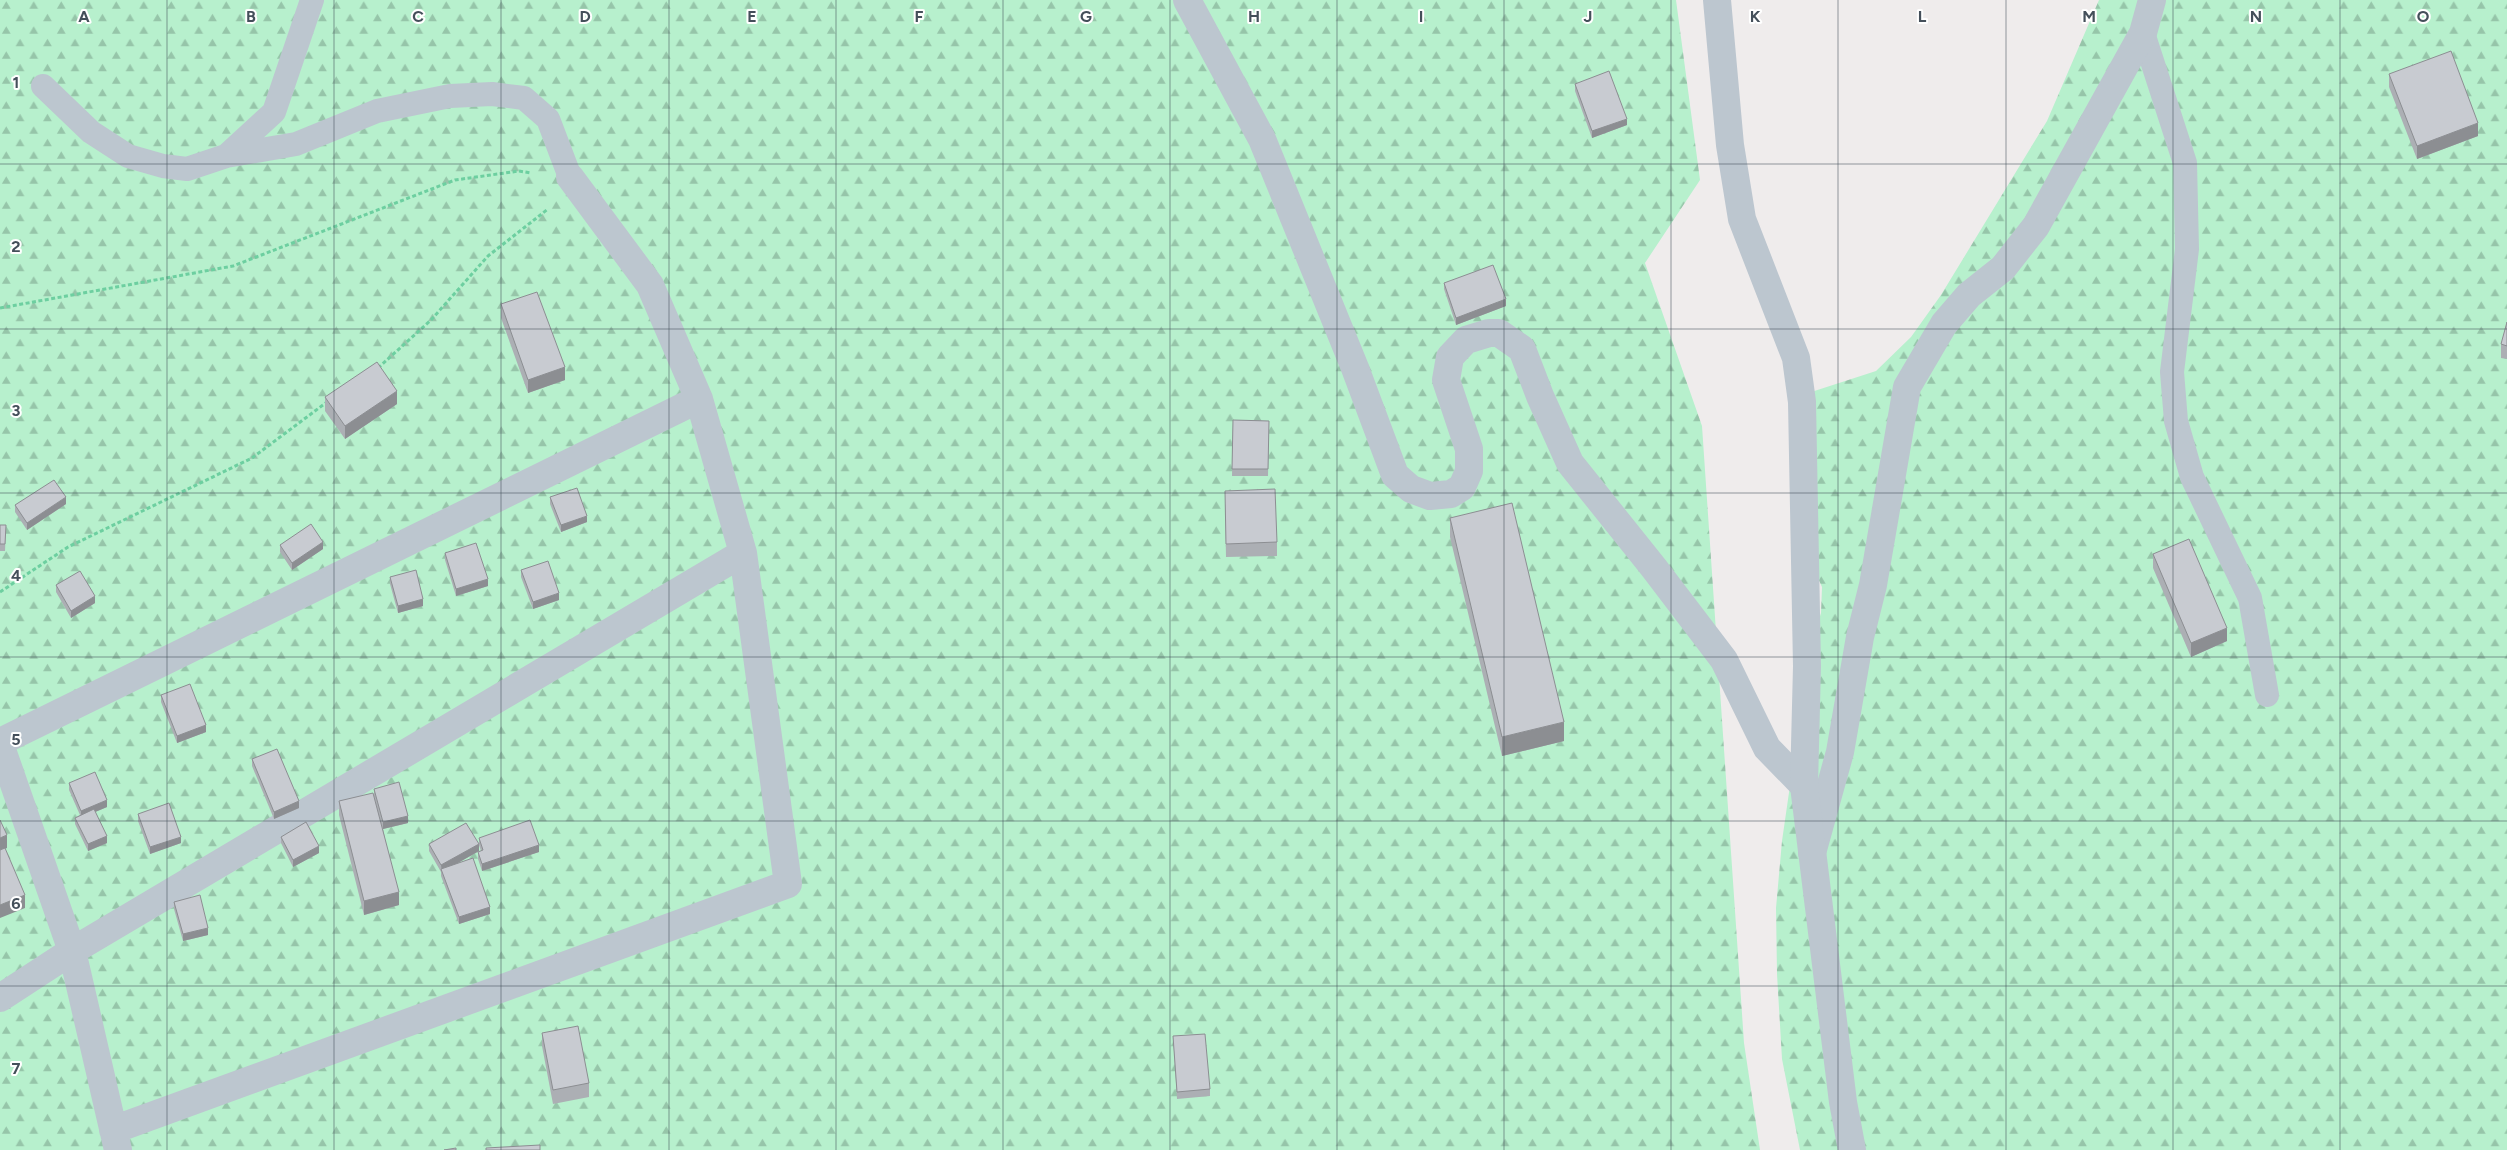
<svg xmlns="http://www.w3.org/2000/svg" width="2507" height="1150" font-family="Figtree,sans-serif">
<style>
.forest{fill:url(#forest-firs)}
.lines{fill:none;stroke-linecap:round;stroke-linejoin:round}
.path{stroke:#6dcfa0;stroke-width:3;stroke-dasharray:4 2.5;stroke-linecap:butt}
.service{stroke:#bcc6cf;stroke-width:24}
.minor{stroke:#bcc6cf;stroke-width:28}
.tertiary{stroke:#bcc6cf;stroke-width:28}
.wall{fill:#acafb4}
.shaded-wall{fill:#8c8e92}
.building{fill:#c8cbd1;stroke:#8c8e92}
.grid{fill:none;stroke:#444f5a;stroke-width:1;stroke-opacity:0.55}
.grid-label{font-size:16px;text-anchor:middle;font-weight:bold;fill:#444f5a;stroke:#fff;stroke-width:4;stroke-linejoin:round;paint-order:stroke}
</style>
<defs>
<pattern id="forest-firs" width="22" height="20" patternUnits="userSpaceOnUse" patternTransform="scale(1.25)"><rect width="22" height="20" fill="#b7f0cd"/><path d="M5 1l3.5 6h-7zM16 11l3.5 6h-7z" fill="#96c5a9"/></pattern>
</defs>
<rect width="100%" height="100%" fill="#efecec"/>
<!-- forest -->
<path class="forest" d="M0 0H1676L1700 180 1645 263 1702 426 1744 1043 1760 1150H0Z
M2099 0H2507V1150H1800L1782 1059 1777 974 1776 908 1782 841 1810 647 1821 613 1822 587 1817 576 1802 395 1876 371 1911 337 1941 295 2047 121Z"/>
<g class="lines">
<!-- path -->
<path class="path" d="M0 308 233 266 455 180 519 171 531 173
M378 368 431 320 488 256 548 209
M0 592 68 547 252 458 327 402"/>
<!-- service -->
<path class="service" d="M2143 33 2185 163 2187 249 2172 372 2176 421 2192 477 2250 598 2267 695
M43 86 91 132 128 156 163 166 187 169 226 156 274 112 312 0
M226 156 296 144 377 111 450 96 492 94 524 98 548 119 570 177"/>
<!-- minor -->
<path class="minor" d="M1187 0 1262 139 1355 368 1395 475 1411 489 1430 496 1451 494 1462 487 1469 471V449L1446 380 1450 357 1466 340 1489 333H1499L1522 349 1540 396 1570 463 1654 568 1724 660 1767 748 1804 786
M0 742 699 399
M0 744 72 951 118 1150
M1812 853 1840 752 1860 637 1873 585 1907 387 1944 324 1969 295 2003 268 2036 226 2143 33 2152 0
M0 998 72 951 743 553
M113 1130 788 884 743 553 699 399 650 285 570 177"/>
<!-- tertiary -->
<path class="tertiary" d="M1717 0 1730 145 1742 219 1796 358 1802 402 1807 666 1804 786 1843 1102 1852 1150"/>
</g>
<!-- wall -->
<path class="wall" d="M2389 74 2478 136 2417 159 2389 87Z
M1575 84 1627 125 1592 138 1575 91Z
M1444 283 1506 306 1456 325 1444 289Z
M501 304 565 380 528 393 501 318Z
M2507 322V359L2501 358V344Z
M325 397 397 404 345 439 325 411Z
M1233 420 1269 421 1268 476H1232Z
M550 497 587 522 561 532 550 504Z
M66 504 27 530 15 512V505Z
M1225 504 1277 542V556L1226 557Z
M1450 518 1564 741 1502 756 1450 537Z
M0 525H6L5 551H0Z
M280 545 323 549 292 570 280 552Z
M445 553 488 586 456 596 445 560Z
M2153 554 2227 641 2191 657 2153 568Z
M521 570 559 600 533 609 521 577Z
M390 577 423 606 398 613 390 584Z
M56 585 95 603 71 618 56 592Z
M161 695 206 732 177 743 161 702Z
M252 759 299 808 274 819 252 766Z
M69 783 107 807 95 812 107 843 88 851 75 824V818L80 815 69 790Z
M374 789 408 823 383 829 399 905 364 915 339 815V801L374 795Z
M138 814 181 843 150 854 138 821Z
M281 837 319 853 293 867 281 843Z
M479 838 539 852 482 871 478 859V852L481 851 479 845V851L458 863 490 914 459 924 441 876V872L429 851V844H479Z
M174 902 208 935 183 941 174 909Z
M542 1033 589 1083V1097L553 1104 542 1046Z
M1173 1036 1210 1089V1096L1177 1099Z"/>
<!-- shaded-wall -->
<path class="shaded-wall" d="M1627 119V125L1592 138V131Z
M2478 123V136L2417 159V146Z
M1506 299V306L1456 325V318Z
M565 367V380L528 393V380Z
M397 391V404L345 439V426Z
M66 497V504L27 530V523Z
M587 516V522L561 532V525Z
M323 542V549L292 570V563Z
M488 579V586L456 596V589Z
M559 593V600L533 609V602Z
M95 596V603L71 618V611Z
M423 599V606L398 613V606Z
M2227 628V641L2191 657V643Z
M1564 722V741L1502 756V737Z
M206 725V732L177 743V736Z
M107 800V807L81 818V811Z
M299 801V808L274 819V812Z
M408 816V823L383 829V822Z
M7 835V848L0 851V838Z
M107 836V843L88 851V844Z
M181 837V843L150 854V847Z
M479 844V851L442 872 441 865Z
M539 845V852L482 871V864Z
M319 846V853L293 867V860Z
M399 892V905L364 915V901Z
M25 895V908L0 918V905Z
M490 907V914L459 924V917Z
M208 928V935L183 941V934Z"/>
<!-- building -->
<path class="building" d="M2451 51 2478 123 2417 146 2389 74Z
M1609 71 1627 119 1592 131 1575 84Z
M1493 265 1506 299 1456 318 1444 283Z
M537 292 565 367 528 380 501 304Z
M2507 322V346L2501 344Z
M377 362 397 391 345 426 325 397Z
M1233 420 1269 421 1268 469H1232Z
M54 480 66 497 27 523 15 505Z
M577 488 587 516 561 525 550 497Z
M1275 489 1277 542 1226 544 1225 491Z
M1512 503 1564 722 1502 737 1450 518Z
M311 524 323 542 292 563 280 545Z
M0 525H6L5 544H0Z
M2189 539 2227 628 2191 643 2153 554Z
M476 543 488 579 456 589 445 553Z
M548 561 559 593 533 602 521 570Z
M416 570 423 599 398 606 390 577Z
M80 571 95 596 71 611 56 585Z
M190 684 206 725 177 736 161 695Z
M277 749 299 801 274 812 252 759Z
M95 772 107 800 81 811 69 783Z
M399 782 408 816 383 822 374 789Z
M373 793 399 892 364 901 339 801Z
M169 803 181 837 150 847 138 814Z
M94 809 107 836 88 844 75 818Z
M0 820 7 835 0 838Z
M530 820 539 845 482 864 478 852 483 850 479 838Z
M306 822 319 846 293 860 281 837Z
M466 823 479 844 441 865 429 844Z
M5 848 25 895 0 905V850Z
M473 858 490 907 459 917 441 869Z
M200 895 208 928 183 934 174 902Z
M578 1026 589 1083 553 1090 542 1033Z
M1205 1034 1210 1089 1177 1092 1173 1036Z
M540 1145V1150H486V1148Z
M456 1148V1150H444Z"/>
<!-- grid -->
<path class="grid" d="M167 0V1150M334 0V1150M501 0V1150M669 0V1150M836 0V1150M1003 0V1150M1170 0V1150M1337 0V1150M1504 0V1150M1671 0V1150M1838 0V1150M2006 0V1150M2173 0V1150M2340 0V1150M0 164H2507M0 329H2507M0 493H2507M0 657H2507M0 821H2507M0 986H2507"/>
<g class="grid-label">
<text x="84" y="22">A</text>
<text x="251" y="22">B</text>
<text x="418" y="22">C</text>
<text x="585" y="22">D</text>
<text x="752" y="22">E</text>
<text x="919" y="22">F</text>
<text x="1086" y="22">G</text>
<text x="1254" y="22">H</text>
<text x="1421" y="22">I</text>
<text x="1588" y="22">J</text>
<text x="1755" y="22">K</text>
<text x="1922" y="22">L</text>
<text x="2089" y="22">M</text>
<text x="2256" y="22">N</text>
<text x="2423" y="22">O</text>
<text x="16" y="88">1</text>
<text x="16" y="252">2</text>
<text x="16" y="416">3</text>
<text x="16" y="581">4</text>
<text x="16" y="745">5</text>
<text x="16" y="909">6</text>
<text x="16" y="1074">7</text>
</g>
</svg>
